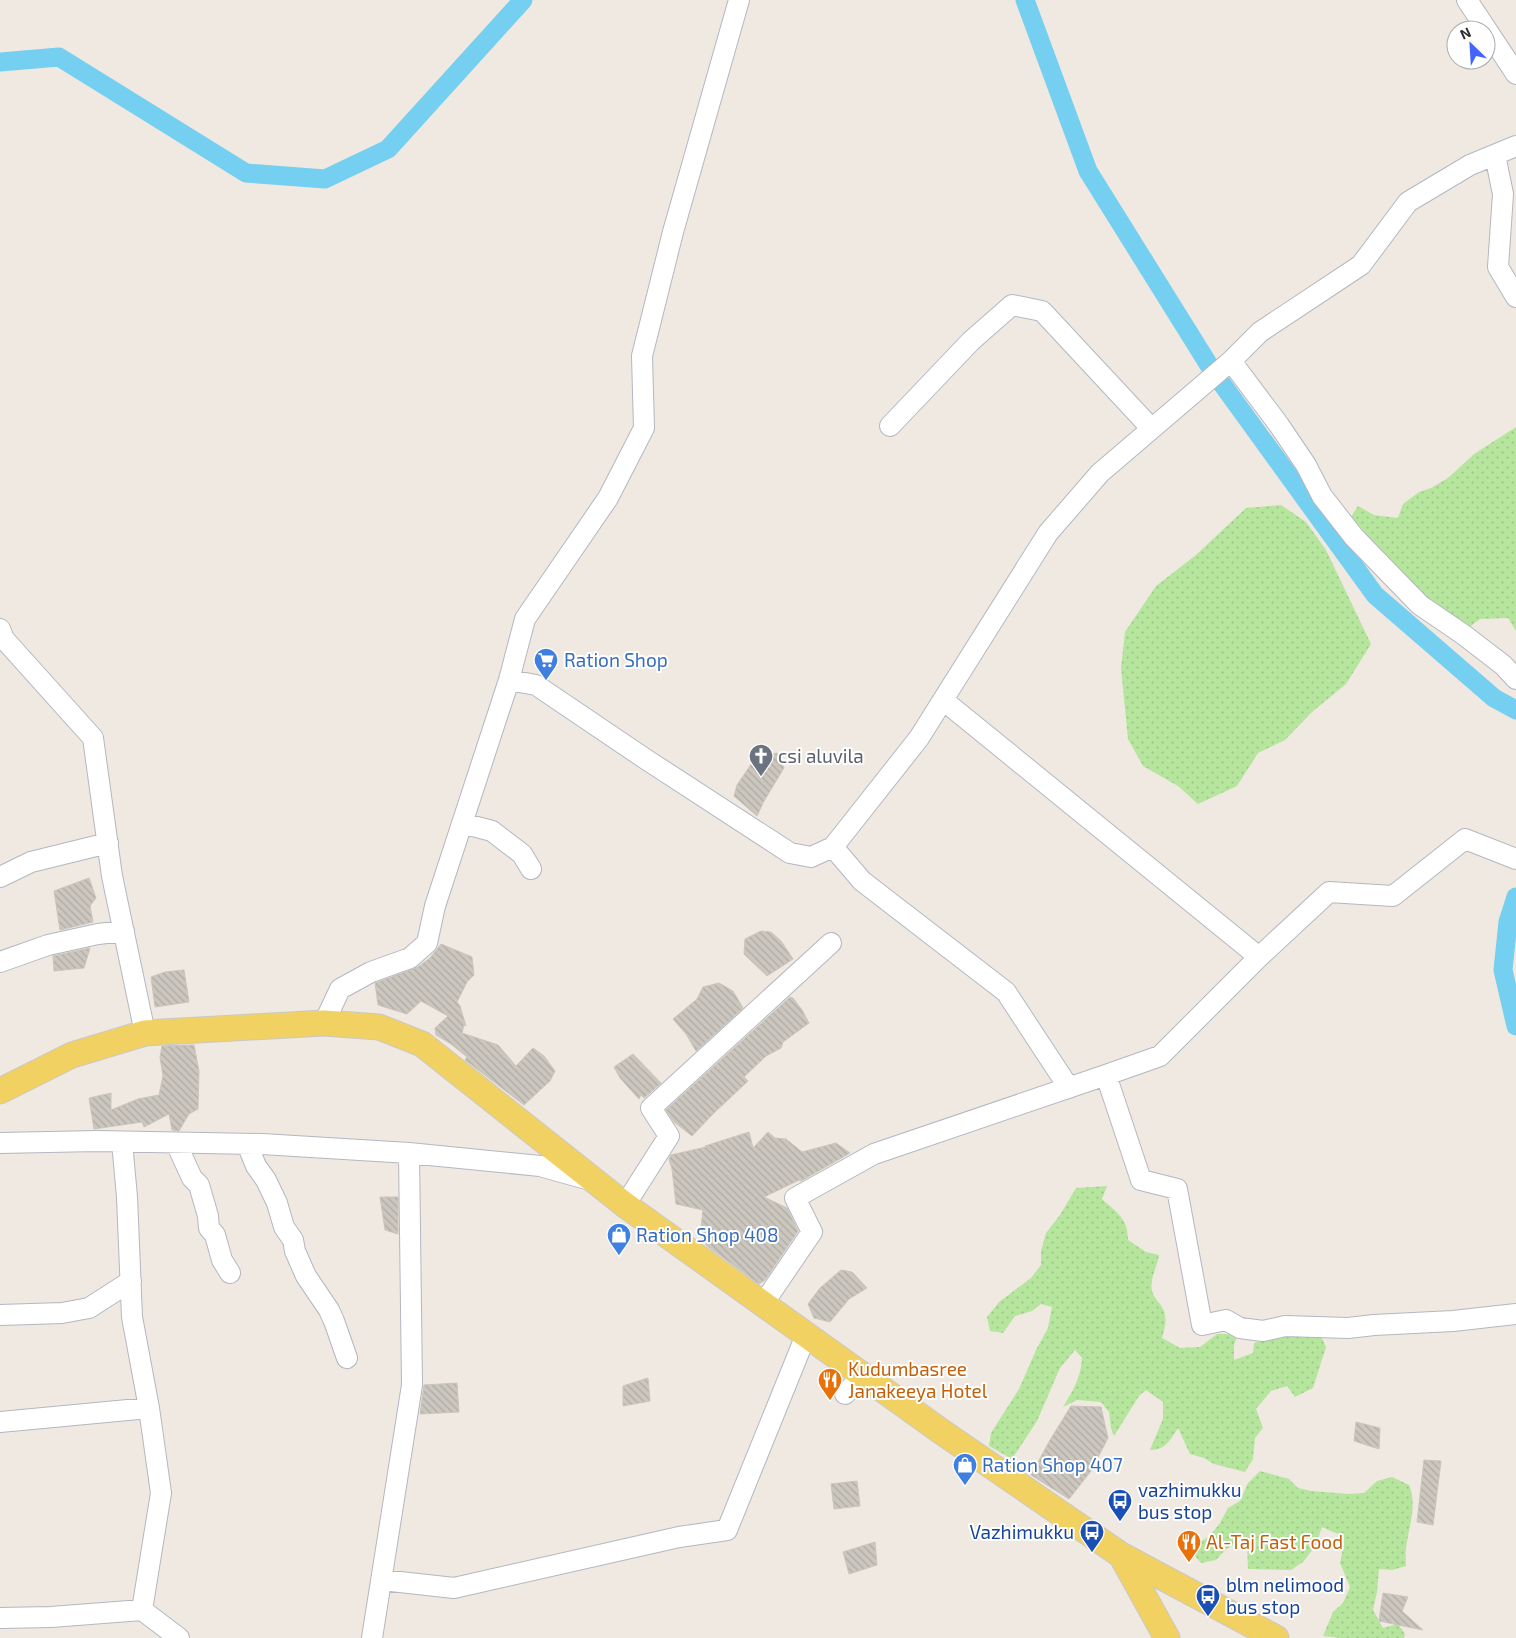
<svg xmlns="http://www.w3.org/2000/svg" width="1516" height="1638" font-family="'Exo 2',sans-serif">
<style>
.grass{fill:url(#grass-dots)}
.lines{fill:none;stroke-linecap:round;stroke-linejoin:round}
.canal{stroke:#75cff0;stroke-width:19}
.building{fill:url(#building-back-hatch);stroke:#cbc5ba}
.minor-casing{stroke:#b4b7c1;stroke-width:22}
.major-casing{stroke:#c9c9c9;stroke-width:27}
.minor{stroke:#fff;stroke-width:20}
.major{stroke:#f2d163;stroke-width:25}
.labels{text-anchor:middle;stroke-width:4;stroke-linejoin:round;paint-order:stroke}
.shop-label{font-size:19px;fill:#366cbe;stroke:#fff;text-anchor:start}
.worship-label{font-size:19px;fill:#5b616d;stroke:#fff;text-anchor:start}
.food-label{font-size:19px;fill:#c56008;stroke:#fff;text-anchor:start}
.transit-label{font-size:19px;fill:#164399;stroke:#fff;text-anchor:start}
</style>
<defs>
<pattern id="grass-dots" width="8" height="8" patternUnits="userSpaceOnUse" patternTransform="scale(1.25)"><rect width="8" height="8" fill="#b6e59e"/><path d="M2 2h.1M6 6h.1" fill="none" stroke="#9dc588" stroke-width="1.8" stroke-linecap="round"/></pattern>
<pattern id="building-back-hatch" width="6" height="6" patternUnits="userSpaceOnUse" patternTransform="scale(1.25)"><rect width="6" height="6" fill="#cbc7bf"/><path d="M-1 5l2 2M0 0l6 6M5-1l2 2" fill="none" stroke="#afaba4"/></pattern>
</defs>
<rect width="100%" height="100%" fill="#efe9e1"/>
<!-- grass -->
<path class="grass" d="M1516 427V631L1508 618 1480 619 1468 628 1424 598 1407 576 1382 558 1368 536 1351 517 1358 506 1374 515 1398 518 1403 504 1419 492 1431 488 1448 478 1474 454Z
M1281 505 1306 522 1326 550 1371 644 1346 684 1312 712 1285 740 1258 753 1237 786 1198 804 1178 786 1143 766 1128 739 1121 668 1125 632 1156 586 1196 555 1246 508Z
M1107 1186 1102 1199C1117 1213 1128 1218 1128 1240L1146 1252 1159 1255C1157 1269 1148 1280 1153 1294 1155 1299 1160 1303 1162 1307 1168 1318 1165 1327 1162 1338L1180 1348 1200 1347 1217 1334H1238L1234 1345V1360L1253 1353 1254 1343C1278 1335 1296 1334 1321 1336L1326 1347 1313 1388 1295 1397 1287 1386 1271 1391 1256 1409 1263 1428 1255 1438 1253 1459 1245 1472 1214 1464 1204 1458 1190 1454 1178 1428C1170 1440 1166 1450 1150 1450L1163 1419V1402L1146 1390 1139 1396 1114 1436 1111 1428 1109 1412 1101 1402 1077 1400 1063 1407C1073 1391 1081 1377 1082 1358L1075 1350 1060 1368 1037 1421 1012 1459 989 1446 991 1433 1019 1389 1037 1348 1048 1328 1052 1307 1041 1304 1032 1311 1015 1316 1003 1333 990 1331 987 1317 999 1302 1031 1278 1041 1265V1251L1046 1233 1060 1215 1076 1188Z
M1260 1471 1289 1479 1298 1488 1311 1491 1349 1494 1364 1493 1377 1481 1392 1477 1409 1485C1418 1506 1408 1528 1406 1549 1405 1554 1406 1560 1406 1566L1392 1570 1379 1569 1377 1592 1373 1610 1383 1628 1398 1624 1405 1634 1404 1638H1340L1323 1636 1333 1612 1343 1603 1350 1587 1340 1563 1344 1543 1338 1534 1322 1527 1316 1545 1303 1562 1291 1570 1248 1569 1247 1545 1243 1540 1226 1549 1216 1560 1201 1563 1195 1556V1544L1209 1537 1220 1523 1228 1508 1240 1501 1248 1483Z"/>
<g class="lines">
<!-- canal -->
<path class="canal" d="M1025 0 1088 171 1212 370 1375 595 1494 698 1516 710
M0 62 59 57 246 173 325 179 388 149 523 0
M1516 897 1508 922 1503 970 1516 1026"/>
</g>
<!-- building -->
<path class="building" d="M777 753 784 768 764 801 757 816 734 796 737 785 756 757Z
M89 878 96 898 90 906 93 922 60 930 54 891Z
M761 931 771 932 781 941 793 959 767 976 744 954 745 939Z
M441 944 472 957 474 975 467 982 457 1002 460 1006 466 1026 464 1025 462 1033 498 1045 516 1066 533 1048 544 1056 555 1071 550 1081 524 1105 465 1060 467 1057 451 1044 436 1035 435 1028 448 1016 421 1001 407 1014 378 1005 375 983 418 967 430 958Z
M90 948 84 968 54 971 53 956Z
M184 970 189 1002 155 1007 151 977 165 972Z
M719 983 733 991 743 1008 696 1051 686 1034 673 1019 697 999 703 987Z
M790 997 793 998 802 1010 809 1023 783 1042 781 1048 766 1056 744 1077 748 1081 713 1114 692 1136 674 1122 666 1110Z
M194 1045 199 1071 198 1109 189 1114 179 1131 172 1130 169 1114 144 1127 142 1122 94 1129 89 1098 111 1093V1110L138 1099 159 1095 163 1076 160 1057 162 1046Z
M633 1054 661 1083 644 1098 641 1095 639 1099 620 1078 614 1067Z
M749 1132 753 1148 768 1132 775 1138 786 1139 802 1152 836 1143 850 1153 801 1181 799 1180 764 1197 787 1208 798 1231 765 1280 759 1284 707 1246 700 1237 703 1210 676 1204 672 1169 669 1159 671 1155 706 1147 705 1146Z
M380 1197H398V1234L385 1230Z
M841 1270 852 1272 867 1288 849 1299 830 1322 814 1318 808 1304 820 1288Z
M648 1378 650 1401 623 1406V1386Z
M457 1383 459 1412 420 1414 424 1385Z
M1071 1406 1101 1407 1108 1438 1091 1471 1069 1499 1031 1475 1050 1440Z
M1356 1422 1380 1428 1379 1449 1354 1441Z
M1424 1460 1441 1461 1433 1525 1417 1522Z
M857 1481 860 1506 834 1509 831 1484Z
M875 1542 877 1565 849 1574 843 1552Z
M1383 1593 1408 1597 1402 1611 1423 1630 1379 1621Z"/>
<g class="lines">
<defs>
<path id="minor" d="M1467 0 1516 74
M1495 155 1503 194 1498 267 1516 297
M1231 361 1279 425 1306 465 1322 496 1354 537 1420 605 1464 635 1503 665 1516 679
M890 426 971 341 1012 305 1042 311 1151 428
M0 629 4 639 93 738 112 876 145 1033
M509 680 536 685 647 760 790 853 811 857 833 847 919 738 1048 533 1100 473 1231 361 1260 332 1361 265 1408 202 1470 165 1516 146
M943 700 1259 957
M462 823 492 831 522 854 531 869
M833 847 862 881 1006 992 1069 1088
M0 877 31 862 108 843
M0 962 48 945 98 934 124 931
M324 1023 340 989 371 972 410 958 427 943 435 906 509 680 525 619 608 498 644 428 642 356 673 232 739 0
M1106 1075 1160 1056 1259 957 1329 892 1393 896 1465 839 1516 859
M122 1142 127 1197 132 1317 149 1408 161 1493 142 1610
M0 1143 97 1141 262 1144 409 1153 540 1166 590 1180
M176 1143 192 1178 199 1185 208 1216 209 1228 215 1235 222 1260 230 1273
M247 1144 256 1166 266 1180 277 1203 284 1227 293 1240 295 1251 306 1276 329 1310 334 1321 347 1358
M625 1205 669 1136 651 1108 831 943
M763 1304 812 1232 795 1198 874 1154 1106 1075 1141 1180 1177 1189 1202 1325 1226 1320 1240 1328 1263 1331 1285 1326 1348 1328 1374 1325 1453 1321 1516 1314
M0 1315 62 1313 89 1308 131 1281
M845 1394 863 1375
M0 1422 149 1408
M382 1580 454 1588 679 1537 727 1530 806 1335
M0 1618 51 1617 142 1610 179 1638
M372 1638 412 1385 409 1153"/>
<path id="major" d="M0 1091 72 1055 145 1033 324 1023 379 1027 422 1044 625 1205 942 1432 1121 1555 1276 1638
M1121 1555 1167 1638"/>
</defs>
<!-- minor casing -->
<use href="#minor" class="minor-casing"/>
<!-- major casing -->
<use href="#major" class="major-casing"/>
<!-- minor -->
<use href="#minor" class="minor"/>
<!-- major -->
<use href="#major" class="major"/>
</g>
<!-- icons -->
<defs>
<symbol id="supermarket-pin" viewBox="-11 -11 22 30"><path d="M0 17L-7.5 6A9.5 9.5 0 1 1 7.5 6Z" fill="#3f7fe0" stroke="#fff"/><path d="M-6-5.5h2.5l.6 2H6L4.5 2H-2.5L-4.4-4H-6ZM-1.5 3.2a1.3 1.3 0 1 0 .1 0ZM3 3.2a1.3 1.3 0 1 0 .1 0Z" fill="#fff"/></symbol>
<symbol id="church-pin" viewBox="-11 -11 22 30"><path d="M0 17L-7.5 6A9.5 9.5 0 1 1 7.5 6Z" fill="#6b7280" stroke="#fff"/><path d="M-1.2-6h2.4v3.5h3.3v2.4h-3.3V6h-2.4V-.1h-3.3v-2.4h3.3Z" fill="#fff"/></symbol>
<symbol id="shop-pin" viewBox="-11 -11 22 30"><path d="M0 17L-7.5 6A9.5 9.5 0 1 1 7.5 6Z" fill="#3f7fe0" stroke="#fff"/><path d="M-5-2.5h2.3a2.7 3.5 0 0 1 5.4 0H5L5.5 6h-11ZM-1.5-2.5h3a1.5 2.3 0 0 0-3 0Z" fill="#fff"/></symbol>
<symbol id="restaurant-pin" viewBox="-11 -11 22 30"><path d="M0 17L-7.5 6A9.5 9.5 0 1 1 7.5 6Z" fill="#e8710a" stroke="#fff"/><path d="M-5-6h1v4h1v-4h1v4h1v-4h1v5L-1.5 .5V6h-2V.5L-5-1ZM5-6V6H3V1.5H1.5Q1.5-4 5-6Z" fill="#fff"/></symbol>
<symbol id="bus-pin" viewBox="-11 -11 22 30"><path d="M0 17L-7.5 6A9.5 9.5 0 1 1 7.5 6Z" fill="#1a4fb4" stroke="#fff"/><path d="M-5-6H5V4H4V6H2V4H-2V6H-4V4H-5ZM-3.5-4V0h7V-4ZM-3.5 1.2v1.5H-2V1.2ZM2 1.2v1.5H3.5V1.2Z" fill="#fff"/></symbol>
</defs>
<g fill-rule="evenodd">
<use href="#supermarket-pin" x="532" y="646" width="28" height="38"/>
<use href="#church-pin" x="747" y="742" width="28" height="38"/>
<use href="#shop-pin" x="605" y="1221" width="28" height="38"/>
<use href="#restaurant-pin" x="816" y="1366" width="28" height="38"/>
<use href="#shop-pin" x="951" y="1451" width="28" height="38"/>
<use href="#bus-pin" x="1106" y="1487" width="28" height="38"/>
<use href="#bus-pin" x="1078" y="1518" width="28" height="38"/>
<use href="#restaurant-pin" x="1175" y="1528" width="28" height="38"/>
<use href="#bus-pin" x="1194" y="1582" width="28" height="38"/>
</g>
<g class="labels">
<!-- shop labels -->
<g class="shop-label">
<text x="564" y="667">Ration Shop</text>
<text x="636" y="1242">Ration Shop 408</text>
<text x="982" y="1472">Ration Shop 407</text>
</g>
<!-- worship labels -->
<g class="worship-label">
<text x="778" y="763">csi aluvila</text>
</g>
<!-- food labels -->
<g class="food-label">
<text x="848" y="1376">Kudumbasree<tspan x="848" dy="22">Janakeeya Hotel</tspan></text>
<text x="1206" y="1549">Al-Taj Fast Food</text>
</g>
<!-- transit labels -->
<g class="transit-label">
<text x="1138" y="1497">vazhimukku<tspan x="1138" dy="22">bus stop</tspan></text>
<text x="1074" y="1539" text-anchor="end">Vazhimukku</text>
<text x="1226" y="1592">blm nelimood<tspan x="1226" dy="22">bus stop</tspan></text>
</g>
</g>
<!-- north arrow -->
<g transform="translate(1471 45) rotate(335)"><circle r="24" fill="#ffffff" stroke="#ababab"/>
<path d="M0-4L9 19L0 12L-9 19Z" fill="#4264fb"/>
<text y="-8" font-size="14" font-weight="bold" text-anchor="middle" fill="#2e2e2e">N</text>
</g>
</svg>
